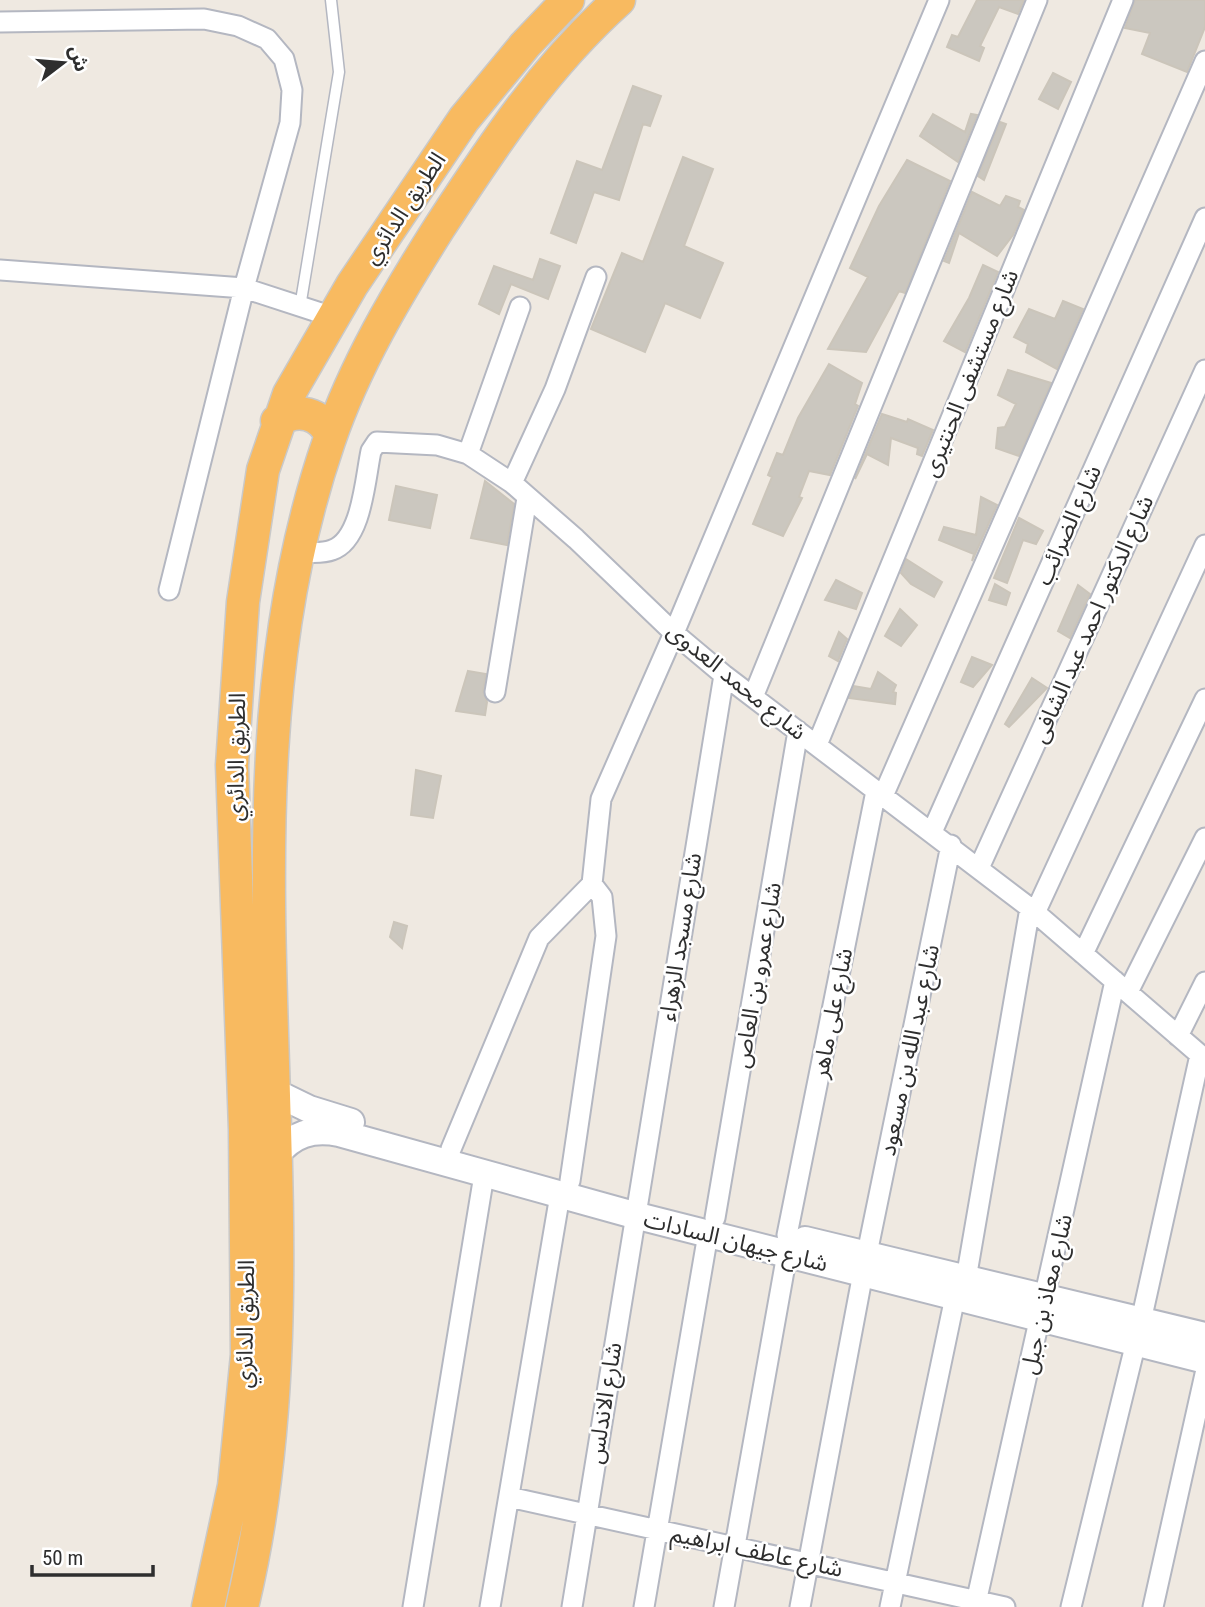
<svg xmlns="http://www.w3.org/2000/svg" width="1205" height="1607" font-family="'Roboto Condensed','Noto Sans Arabic',sans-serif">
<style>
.building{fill:#cbc7bf;stroke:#cbc5ba;stroke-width:2}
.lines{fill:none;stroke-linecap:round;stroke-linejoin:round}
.service-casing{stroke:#b4b7c1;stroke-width:13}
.minor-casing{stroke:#b4b7c1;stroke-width:23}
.secondary-casing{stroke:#b4b7c1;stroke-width:30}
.trunk-casing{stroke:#c9c9c9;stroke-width:35}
.service{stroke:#fff;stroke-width:10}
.minor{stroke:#fff;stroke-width:19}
.secondary{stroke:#fff;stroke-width:26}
.trunk{stroke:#f8ba60;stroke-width:32}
.labels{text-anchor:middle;stroke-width:5;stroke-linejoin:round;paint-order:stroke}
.street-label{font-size:23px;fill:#2e2e2e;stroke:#fff}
</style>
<rect width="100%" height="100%" fill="#efe9e1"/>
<!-- building -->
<path class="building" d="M977 0H1024L1018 14 999 7 980 46 984 48 979 61 947 47 952 35 958 37Z
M1135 0H1205V27L1187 72 1142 54 1150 33 1125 28Z
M1053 73 1071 82 1058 109 1039 99Z
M633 86 661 96 650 126 643 124 619 200 594 192 576 243 551 233 577 161 602 170Z
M933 114 965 132 971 114 977 115 958 162 920 136Z
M1000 122 1006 124 984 180 978 176Z
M683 157 713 169 684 246 723 263 700 318 665 303 645 352 591 329 622 253 643 262Z
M907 160 950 181 905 293 899 291 866 352 828 349 868 277 850 268 879 206Z
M972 192 1000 206 1006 196 1020 201 1018 207 1024 210 1013 235 997 256 959 233 949 263 944 261Z
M540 259 560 266 548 299 511 284 499 314 479 304 494 266 533 280Z
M983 265 998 272 965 352 944 341 969 298Z
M1063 301 1083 309 1057 369 1026 352 1028 344 1014 337 1029 309 1055 319Z
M829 364 862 383 855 404 858 406 830 475 809 471 799 497 802 498 783 536 753 524 772 477 768 475 777 453 783 455 798 418Z
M1008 370 1051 383 1019 456 996 448 998 428 1005 427 1016 404 998 395Z
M882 414 907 422 908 419 933 430 922 456 917 454 918 448 891 438 888 465 867 454 855 479Z
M485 481 514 504 507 545 471 538Z
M396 486 437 495 430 528 389 520Z
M981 497 997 505 972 561 974 554 939 540 944 527 976 535Z
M1019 518 1043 531 1036 544 1023 540 1007 583 994 578Z
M906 559 942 582 934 597 911 584 901 573Z
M836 580 862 593 856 609 825 600Z
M995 584 1010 593 1006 605 989 600Z
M1078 585 1090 594 1070 638 1058 631Z
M900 609 917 625 901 646 885 636Z
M839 632 847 639 838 661 829 656Z
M972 657 992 665 973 687 961 682Z
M468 671 486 674 483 691 487 702 485 715 456 711Z
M878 672 896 685 893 692 896 693 895 704 849 698 854 686 871 689Z
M1032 678 1047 688 1009 727 1005 724Z
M416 770 441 776 433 818 411 815Z
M394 922 407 926 402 948 390 937Z"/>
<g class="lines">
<defs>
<path id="service" d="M300 307 339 72 331 0"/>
<path id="minor" d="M0 22 204 19 238 26 267 39 284 59 292 90 290 123 244 288 169 590
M0 270 244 288 333 317
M468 454 520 307
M512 483 555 389 596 277
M299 552C309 552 322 554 332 550 362 540 365 479 371 451L377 442 437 445 468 454 512 483 576 539 674 633 724 675 1030 908 1205 1059
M495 692 527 498
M753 697 1037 0
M817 745 1123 0
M883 796 1205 61
M932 832 1205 218
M979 868 1205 370
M1035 913 1205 545
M1083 954 1205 699
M1128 992 1205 838
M1178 1036 1205 982
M451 1149 539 938 592 884 601 799 674 633 939 0
M570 1181 606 936 602 897 592 884
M715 1218 798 731
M787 1235 876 791
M966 1279 1030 908
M1141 1321 1200 1055
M509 1497 1005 1607
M413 1607 484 1175
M490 1607 560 1195
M572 1607 724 675
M644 1607 708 1234
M724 1607 787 1254
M800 1607 863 1273 951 845
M890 1607 955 1297
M975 1607 1115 981
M1071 1607 1136 1342
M1153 1607 1205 1374"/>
<path id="secondary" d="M274 1092 309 1109 351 1122
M276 1155C293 1134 312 1128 339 1133L634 1215 1205 1360
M805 1240 1205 1336"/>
<path id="trunk" d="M277 421C298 407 320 413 331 435
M208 1607 234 1486 247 1355 245 1129 232 765 243 602 263 470 289 394 352 285 464 119 525 45 568 0
M242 1607C335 1224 199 818 329 441 355 365 396 296 439 228 493 145 545 66 619 0"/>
</defs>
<!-- service casing -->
<use href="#service" class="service-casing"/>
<!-- minor casing -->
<use href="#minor" class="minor-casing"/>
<!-- secondary casing -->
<use href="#secondary" class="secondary-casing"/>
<!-- trunk casing -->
<use href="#trunk" class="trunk-casing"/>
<!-- service -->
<use href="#service" class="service"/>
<!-- minor -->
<use href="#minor" class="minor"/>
<!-- secondary -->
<use href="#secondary" class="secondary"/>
<!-- trunk -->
<use href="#trunk" class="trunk"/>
</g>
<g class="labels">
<!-- street labels -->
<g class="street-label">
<text transform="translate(404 208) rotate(-56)" y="8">الطريق الدائري</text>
<text transform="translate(970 373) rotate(-68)" y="8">شارع مستشفى الحنتيرى</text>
<text transform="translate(1068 525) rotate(-66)" y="8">شارع الضرائب</text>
<text transform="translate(1092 619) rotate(-66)" y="8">شارع الدكتور احمد عبد الشافى</text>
<text transform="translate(737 681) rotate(39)" y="8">شارع محمد العدوى</text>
<text transform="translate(236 757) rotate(-89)" y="8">الطريق الدائري</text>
<text transform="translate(680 937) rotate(-81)" y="8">شارع مسجد الزهراء</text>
<text transform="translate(757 975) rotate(-80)" y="8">شارع عمرو بن العاص</text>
<text transform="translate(832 1013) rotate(-79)" y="8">شارع على ماهر</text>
<text transform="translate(909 1050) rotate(-78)" y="8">شارع عبد الله بن مسعود</text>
<text transform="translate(736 1241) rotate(14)" y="8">شارع جيهان السادات</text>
<text transform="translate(1046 1294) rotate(-77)" y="8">شارع معاذ بن جبل</text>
<text transform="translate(245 1324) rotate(-89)" y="8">الطريق الدائري</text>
<text transform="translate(604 1403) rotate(-81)" y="8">شارع الاندلس</text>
<text transform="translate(757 1551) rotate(12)" y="8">شارع عاطف ابراهيم</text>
</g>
</g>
<!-- north arrow -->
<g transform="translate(63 63) rotate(74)" stroke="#ffffff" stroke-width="5" paint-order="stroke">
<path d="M0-5L12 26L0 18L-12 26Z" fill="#2e2e2e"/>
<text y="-10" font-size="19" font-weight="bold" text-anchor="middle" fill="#2e2e2e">ش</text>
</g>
<!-- scale -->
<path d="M32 1565v10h121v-10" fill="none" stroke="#2e2e2e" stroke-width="3.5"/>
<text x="42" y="1565" font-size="21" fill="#2e2e2e" stroke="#ffffff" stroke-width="5" paint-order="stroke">50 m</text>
</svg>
